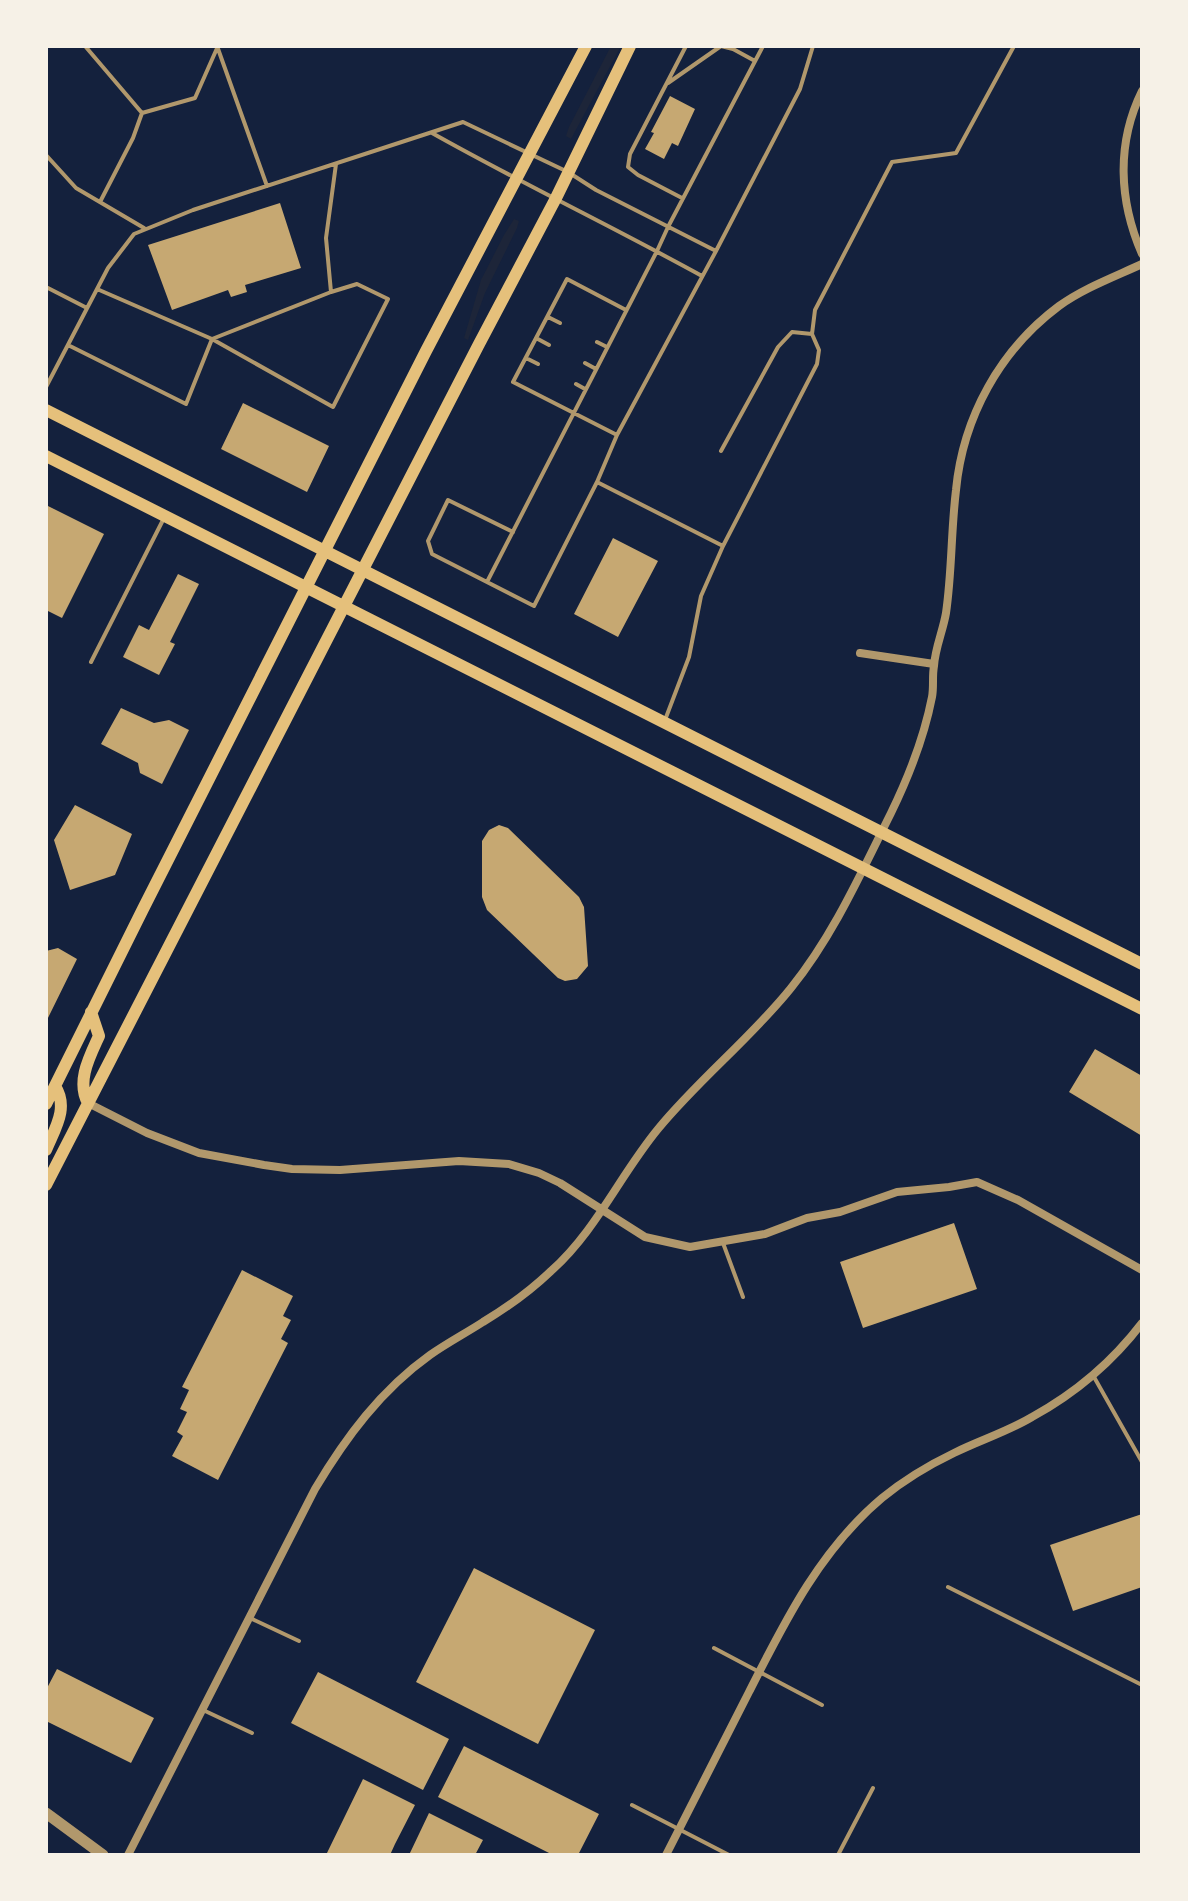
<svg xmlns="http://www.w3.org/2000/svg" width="1188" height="1901" font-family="Raleway,sans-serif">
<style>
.green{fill:#1d2539}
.building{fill:#c6a872}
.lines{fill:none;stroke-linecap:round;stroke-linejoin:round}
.service{stroke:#b1986c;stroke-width:4}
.minor{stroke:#b1986c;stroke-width:8}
.tertiary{stroke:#b1986c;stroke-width:11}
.secondary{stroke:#e5c07b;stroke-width:12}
</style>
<rect width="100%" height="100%" fill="#14213d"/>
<!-- green -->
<path class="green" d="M611 46H621L571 139 566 136 569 127Z
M514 219 519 221 517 228 485 293 468 340 464 338 481 280 504 235Z"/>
<!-- building -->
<path class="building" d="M670 96 695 109 678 146 672 143 664 159 645 149 654 133 651 132Z
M280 203 301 268 245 285 247 292 231 297 228 290 172 310 148 245Z
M243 403 329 446 307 492 221 449Z
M46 505 104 534 62 618 46 610Z
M613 538 658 561 618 637 574 614Z
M178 574 199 584 170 642 175 644 159 675 123 657 139 625 149 630Z
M121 708 154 723 169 720 189 730 162 784 140 773 138 763 101 744Z
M75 805 132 834 115 875 70 890 54 840Z
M499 825 508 828 579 897 584 907 588 966 577 979 565 981 558 978 487 910 482 897V841L489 830Z
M58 948 77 959 46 1022V951Z
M1095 1049 1142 1076V1136L1069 1092Z
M954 1223 977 1289 863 1328 840 1262Z
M242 1270 293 1296 283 1316 291 1320 281 1339 288 1343 218 1480 172 1456 183 1436 177 1432 187 1412 180 1409 189 1390 182 1387Z
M1142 1514V1587L1073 1611 1050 1545Z
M474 1568 595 1630 538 1744 416 1682Z
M57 1669 154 1718 131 1763 46 1721V1690Z
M318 1672 449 1739 423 1790 291 1723Z
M464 1746 599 1814 578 1855H553L438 1797Z
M363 1779 415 1805 395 1844 390 1855H326Z
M429 1813 483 1840 475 1855H409Z"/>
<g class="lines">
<!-- service -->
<path class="service" d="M85 46 142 113 133 138 100 202
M217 46 267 186
M668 83 721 46 733 49 755 61
M142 113 195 98 218 46
M432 133C521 183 613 227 702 276
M46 155 76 188 144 228
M682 198 638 175 628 167 630 154 686 46
M46 287 87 308
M97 289 212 339 331 292
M548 317 560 323
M812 334 815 310 892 162 956 153 1014 46
M536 338 549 345
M597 342 607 347
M68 345 186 404 212 339 333 407 388 299 357 284 331 292 326 238 336 164
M526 358 538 364
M585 363 596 369
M576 384 585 389
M46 387 108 268 134 234 193 210 463 122 568 172 596 190 716 251
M617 435 513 382 567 279 626 310
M513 532 448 500 428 541 432 554 534 606 597 482
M723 546 597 482 617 435 716 251 800 89 813 46
M487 582 657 251 668 227 763 46
M91 662 164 518
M665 720 689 657 701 596 723 546 817 364 819 350 812 334 792 332 778 347 721 451
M723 1243 743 1297
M1094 1377 1142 1462
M948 1587 1142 1685
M250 1618 299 1641
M714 1648 822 1705
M203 1710 252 1733
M632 1805 729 1855
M838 1855 873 1788"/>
<!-- minor -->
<path class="minor" d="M1142 91C1116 144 1119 201 1142 254
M860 653 934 664
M88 1103 147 1133 199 1153 264 1165 292 1169 340 1170 459 1161 509 1164 539 1173 560 1183 645 1237 690 1247 765 1234 807 1218 840 1212 897 1192 949 1187 977 1182 1018 1200 1142 1270
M128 1855 315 1489C346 1437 381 1390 430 1355 447 1343 466 1333 483 1322 508 1307 530 1291 551 1271 596 1231 620 1175 658 1129 699 1079 751 1038 791 988 833 936 861 873 891 813 909 776 924 738 932 697 934 687 932 676 934 666 935 648 943 631 946 613 952 572 951 531 956 490 963 417 1000 350 1059 306 1084 288 1114 277 1142 264
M666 1855C693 1801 721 1747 749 1692 785 1621 820 1550 882 1498 904 1480 929 1465 954 1453 980 1440 1007 1432 1032 1417 1074 1394 1113 1361 1142 1323"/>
<!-- tertiary -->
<path class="tertiary" d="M46 1813 103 1855"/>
<!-- secondary -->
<path class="secondary" d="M46 410 1142 964
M46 456 1142 1009
M88 1103C76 1081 90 1056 99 1036L91 1012
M46 1104 143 909 426 351 586 46
M46 1150C55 1128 69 1108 55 1086
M46 1185 478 346 556 198 630 46"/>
</g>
<!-- border -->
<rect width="1188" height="1901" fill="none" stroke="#f6f1e7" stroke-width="96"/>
</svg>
